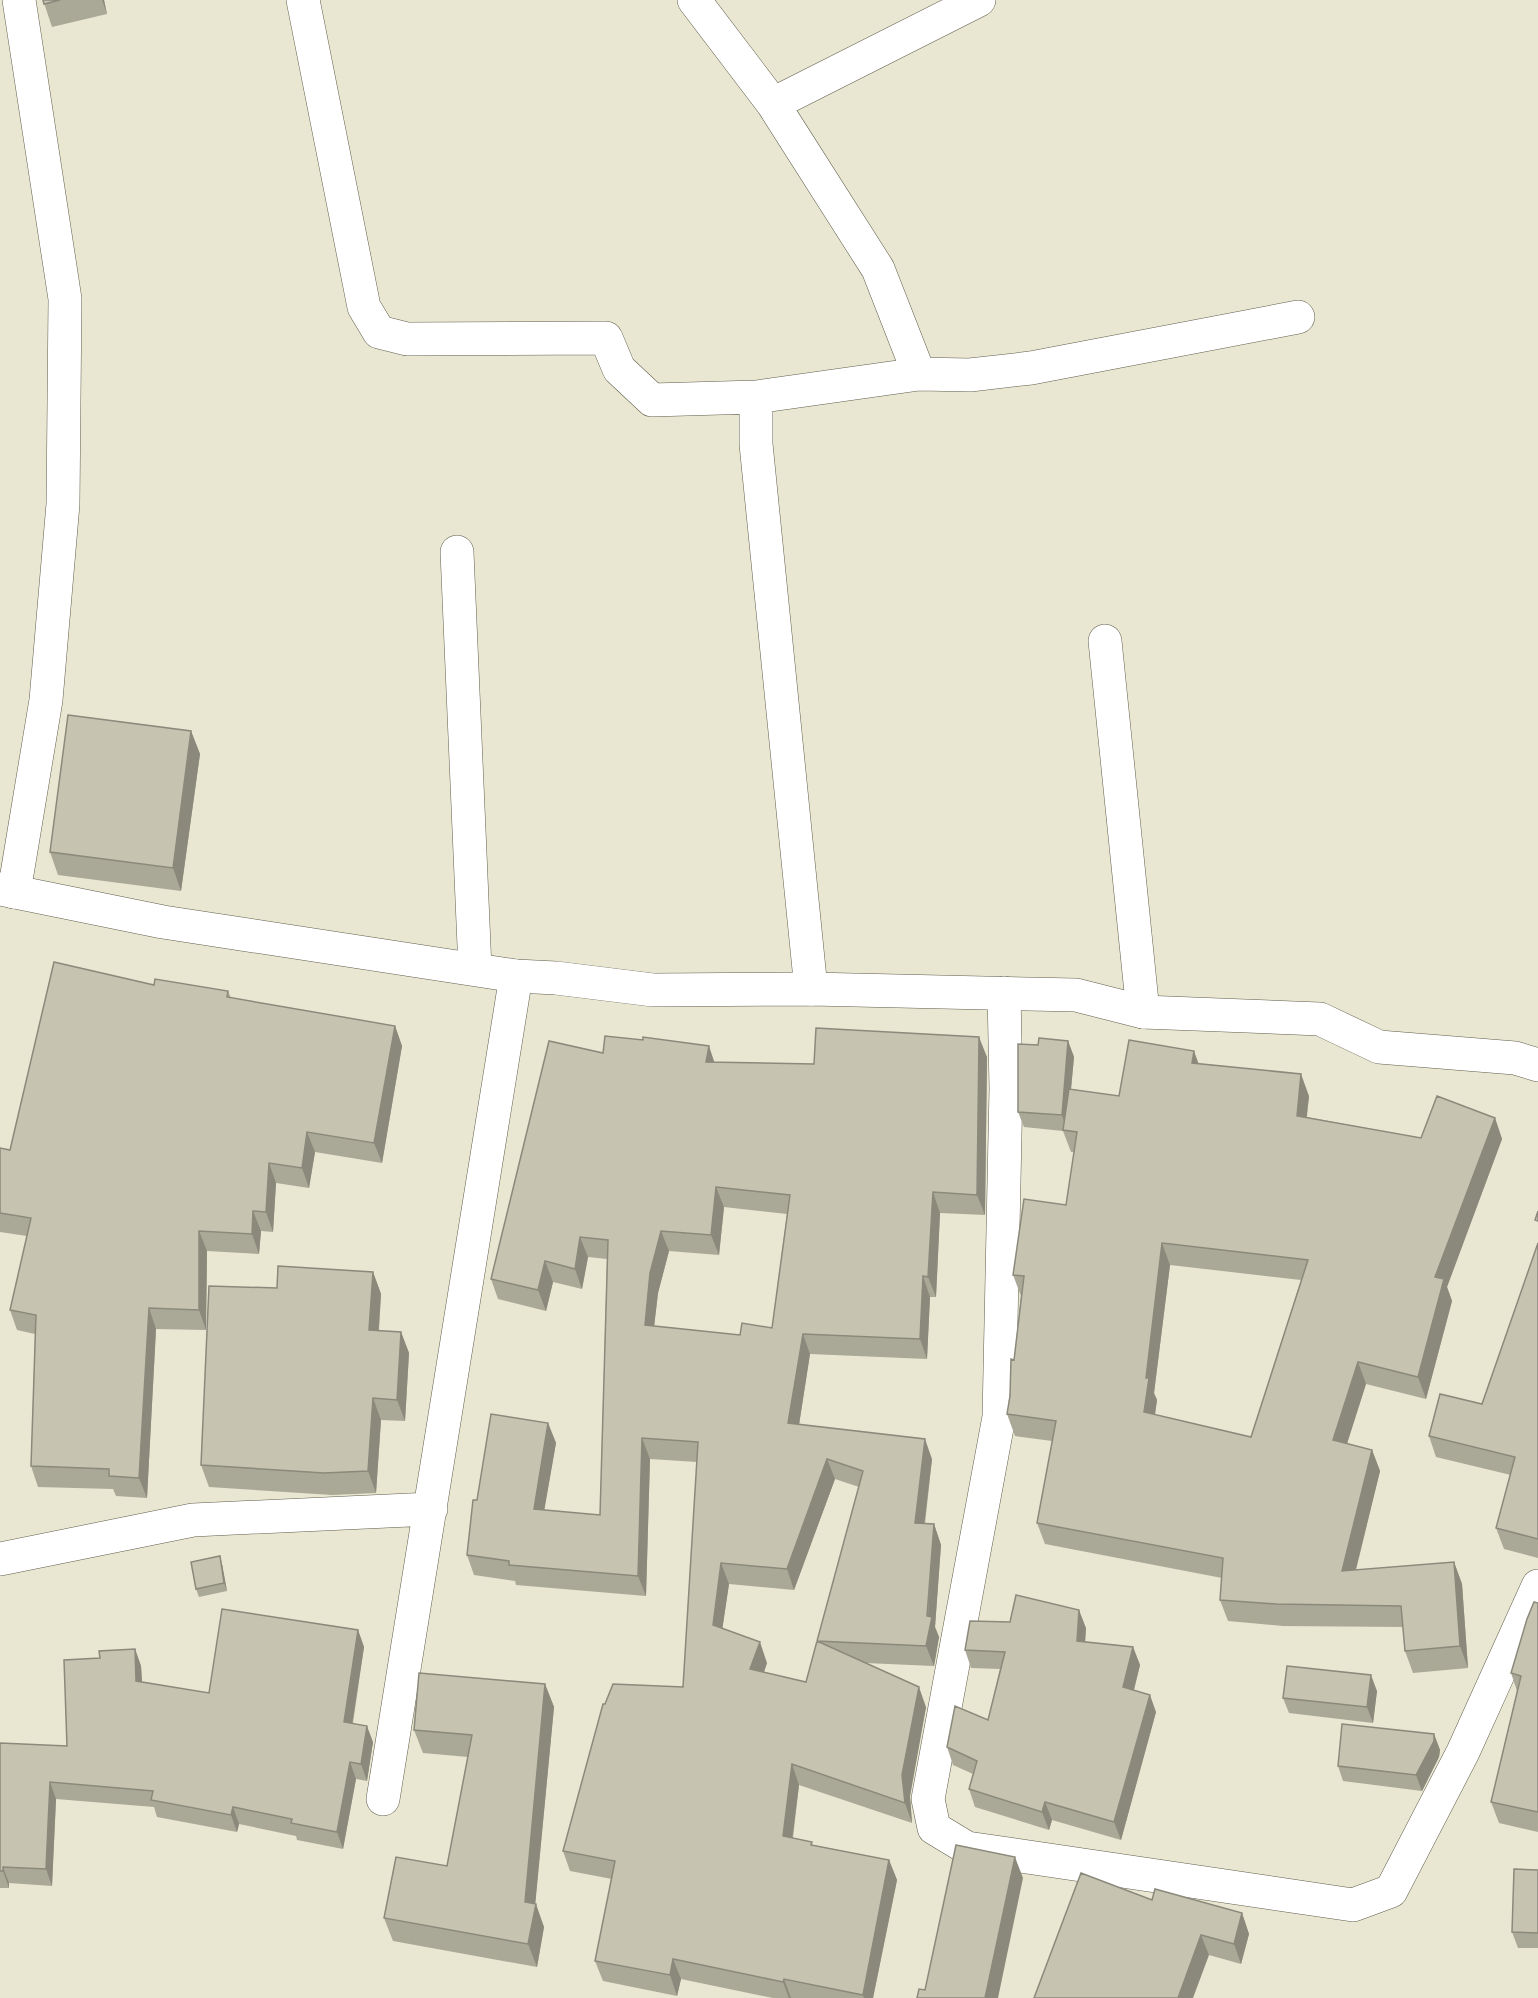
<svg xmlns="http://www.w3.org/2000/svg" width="1538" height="1998" font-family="Jost,sans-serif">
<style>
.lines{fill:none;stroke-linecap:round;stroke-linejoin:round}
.minor-casing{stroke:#605e4c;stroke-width:34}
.major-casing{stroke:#605e4c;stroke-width:34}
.minor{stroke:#fff;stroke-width:33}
.major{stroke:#fff;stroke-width:33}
.wall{fill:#aaa997;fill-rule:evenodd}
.shaded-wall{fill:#8b897b}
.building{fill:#c6c4b0;stroke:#8b897b;stroke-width:1.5;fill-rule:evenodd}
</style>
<rect width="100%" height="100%" fill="#e9e7d2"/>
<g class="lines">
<defs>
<path id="minor" d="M303 0 364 307 379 332 407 339 606 338 619 369 652 400 756 397
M694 0 773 104 878 269 919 374 756 397V444L811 989
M773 104 979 0
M919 374 970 375 1031 368 1298 317
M457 552 475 969
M1105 641 1143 1012
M14 892 46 700 63 504 65 299 19 0
M1004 993 1006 1088 999 1417 928 1799 934 1828 967 1848 1353 1905 1391 1891 1463 1752 1538 1586
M0 1559 193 1520 431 1509
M383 1799 516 976"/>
<path id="major" d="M0 889 163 922 516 976 556 978 653 990 811 989 1076 995 1143 1012 1320 1019 1379 1047 1515 1058 1538 1065"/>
</defs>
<!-- minor casing -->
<use href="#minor" class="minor-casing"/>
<!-- major casing -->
<use href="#major" class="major-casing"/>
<!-- minor -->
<use href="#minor" class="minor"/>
<!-- major -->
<use href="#major" class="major"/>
</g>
<!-- wall -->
<path class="wall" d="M43 0H104L107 14 52 27Z
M191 731 200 754 181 891 58 875 50 852Z
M154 985 228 991 231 998 395 1026 402 1046 382 1163 315 1152 309 1188 276 1183 273 1232 261 1231 259 1254 207 1251 206 1330 156 1329 147 1498 116 1496 113 1489 38 1487 31 1466 35 1334 17 1330 10 1310 27 1236 0 1232V1148L10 1150Z
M1068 1041 1074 1057 1071 1089 1119 1096 1199 1064 1309 1096 1307 1117 1421 1138 1495 1118 1502 1139 1447 1287 1452 1301 1426 1399 1366 1384 1347 1444 1372 1450 1380 1471 1356 1570 1454 1562 1462 1584 1468 1668 1413 1673 1405 1651 1403 1627 1283 1626 1228 1621 1220 1600 1222 1578 1045 1544 1037 1523 1052 1441 1015 1436 1007 1414 1014 1360 1021 1296 1013 1275 1066 1205 1074 1152H1071L1063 1131 1024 1127 1018 1112 1038 1045ZM1170 1265 1301 1280 1251 1437 1155 1415 1157 1400 1154 1393Z
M603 1053 714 1062 814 1064 987 1057 985 1215 940 1213 936 1297H930L927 1359 810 1354 799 1425 932 1459 925 1524H934L941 1545 935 1627 939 1637 934 1666 865 1663 926 1707 910 1796 912 1823 799 1785 793 1838 813 1845 889 1860 897 1880 873 1998H773L681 1979 677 1996 603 1981 595 1961 612 1879 570 1871 563 1851 605 1704 683 1687 697 1462 650 1459 646 1596 516 1585 515 1581 474 1575 467 1555 477 1500 548 1423 556 1443 544 1510 600 1515 607 1259 588 1257 582 1289 553 1282 546 1311 498 1299 491 1279ZM724 1207 787 1214 772 1328 740 1335 654 1326 658 1293 669 1251 719 1255ZM835 1479 859 1487 806 1682 764 1672 767 1663 722 1629 729 1584 794 1590Z
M1538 1243V1558L1504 1549 1496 1528 1511 1475 1436 1457 1429 1436 1482 1404Z
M373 1272 381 1294 379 1331 401 1332 409 1353 405 1421 381 1420 376 1493 332 1495 209 1487 201 1465 277 1288Z
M222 1564 227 1591 199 1597 196 1589Z
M1538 1603V1832L1499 1823 1491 1802 1517 1691 1511 1673Z
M1086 1628 1085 1642 1133 1647 1140 1665 1134 1690 1156 1712 1121 1840 1052 1820 1049 1830 975 1807 969 1789 973 1774 953 1765 947 1747 988 1720 1000 1669 971 1668 965 1650Z
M358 1630 364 1647 353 1723 373 1742 367 1781 356 1779 343 1849 297 1840 296 1836 239 1824 237 1832 157 1817 154 1807 56 1799 52 1886 9 1883V1888H0V1743L67 1746 100 1658 135 1649 141 1666 142 1682 209 1693Z
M545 1684 554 1707 535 1904 544 1927 537 1967 393 1941 384 1918 447 1866 468 1757 423 1753 414 1730Z
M1377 1691 1373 1723 1289 1713 1283 1698Z
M1434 1734 1440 1750 1439 1757 1422 1791 1343 1781 1338 1766Z
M1538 1870V1948H1518L1512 1932Z
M1152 1900 1242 1913 1249 1934 1241 1964 1209 1955Z"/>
<!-- shaded-wall -->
<path class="shaded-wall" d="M102 0H104L107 14Z
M191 731 200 754 181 891 173 868Z
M395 1026 402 1046 382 1163 374 1143Z
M979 1037 987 1057 985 1215 977 1195Z
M1068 1041 1074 1057 1067 1131 1062 1115Z
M709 1046 716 1067 706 1062Z
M1194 1051 1202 1073 1192 1063Z
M1301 1074 1309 1096 1304 1137 1297 1116Z
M1495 1118 1502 1139 1447 1287 1452 1301 1426 1399 1418 1377 1435 1277Z
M307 1132 315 1152 309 1188 302 1168Z
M269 1163 276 1183 273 1232 266 1212Z
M716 1187 724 1207 719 1255 711 1235Z
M933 1192 940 1213 936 1297 928 1277Z
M253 1211 261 1231 259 1254 252 1234Z
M199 1231 207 1251 206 1330 199 1310Z
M661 1231 669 1251 658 1293 652 1345 645 1325 650 1273Z
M580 1237 588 1257 582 1289 575 1269Z
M1162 1243 1170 1265 1154 1393 1157 1400 1152 1434 1144 1412 1146 1378Z
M545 1261 553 1282 546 1311 538 1290Z
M373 1272 381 1294 377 1352 369 1330Z
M923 1276 930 1297 927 1359 920 1339Z
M149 1308 156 1329 147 1498 139 1478Z
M401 1332 409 1353 405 1421 397 1400Z
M803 1334 810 1354 796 1444 788 1423Z
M1358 1362 1366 1384 1341 1462 1333 1440Z
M373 1398 381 1420 376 1493 368 1471Z
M548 1423 556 1443 541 1529 534 1509Z
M642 1438 650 1459 646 1596 638 1576Z
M925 1439 932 1459 922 1543 915 1523Z
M1372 1450 1380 1471 1350 1593 1342 1571Z
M827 1459 835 1479 794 1590 787 1569Z
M934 1524 941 1545 935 1627 939 1637 934 1666 926 1646Z
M220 1556 222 1564 227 1591 224 1583Z
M1454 1562 1462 1584 1468 1668 1460 1646Z
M721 1563 729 1584 720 1645 713 1625Z
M1079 1610 1086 1628 1084 1659 1077 1641Z
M358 1630 364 1647 350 1738 344 1722Z
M760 1642 767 1663 758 1689 750 1669Z
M1133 1647 1140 1665 1130 1705 1123 1687Z
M135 1649 141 1666 143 1697 136 1681Z
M1371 1675 1377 1691 1373 1723 1367 1707Z
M545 1684 554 1707 535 1907 536 1904 544 1927 537 1967 528 1944 525 1902Z
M919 1687 926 1707 910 1796 912 1823 905 1803 902 1775Z
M1150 1695 1156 1712 1121 1840 1114 1822Z
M367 1726 373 1742 367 1781 361 1764Z
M1434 1734 1440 1750 1439 1757 1422 1791 1416 1775Z
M350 1762 356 1779 343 1849 337 1832Z
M792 1764 799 1785 790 1856 783 1836Z
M50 1782 56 1799 52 1886 46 1869Z
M1045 1802 1052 1820 1049 1830 1042 1812Z
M233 1807 239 1824 237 1832 231 1815Z
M1015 1857 1023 1878 998 1998H985Z
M889 1860 897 1880 873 1998H864L863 1995Z
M3 1867 9 1883V1888L3 1871Z
M1242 1913 1249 1934 1241 1964 1234 1944Z
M1201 1935 1209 1955 1193 1998H1178Z
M673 1959 681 1979 677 1996 670 1975Z
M784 1979 791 1998H789L783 1982Z"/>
<!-- building -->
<path class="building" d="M43 0H60L44 4Z
M68 715 191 731 173 868 50 852Z
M54 962 154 985 155 979 228 991 227 997 395 1026 374 1143 307 1132 302 1168 269 1163 266 1212 253 1211 252 1234 199 1231V1310L149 1308 139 1478 109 1476V1469L31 1466 36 1315 10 1310 31 1218 0 1213V1148L10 1150Z
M816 1028 979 1037 977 1195 933 1192 928 1277 923 1276 920 1339 803 1334 788 1423 925 1439 915 1523 934 1524 927 1616 932 1617 926 1646 817 1641 863 1471 827 1459 787 1569 721 1563 713 1625 760 1642 750 1669 806 1682 817 1641 919 1687 902 1775 905 1803 792 1764 783 1836 812 1842 811 1845 889 1860 863 1995 784 1979 783 1982 673 1959 670 1975 595 1961 615 1861 563 1851 603 1704H605L613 1684 683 1687 698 1442 642 1438 638 1576 509 1565V1561L467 1555 473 1500H477L491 1414 548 1423 534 1509 600 1515 608 1240 580 1237 575 1269 545 1261 538 1290 491 1279 549 1041 603 1053 605 1036 643 1040V1037L709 1046 706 1062 814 1064ZM716 1187 790 1195 772 1328 742 1323 740 1335 645 1325 650 1273 661 1231 711 1235Z
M1039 1038 1068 1041 1062 1115 1018 1112V1044L1038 1045Z
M1129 1040 1194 1051 1192 1063 1301 1074 1297 1116 1421 1138 1437 1096 1495 1118 1435 1277 1444 1279 1418 1377 1358 1362 1333 1440 1372 1450 1342 1571 1454 1562 1460 1646 1405 1651 1401 1606 1276 1604 1220 1600 1223 1558 1037 1523 1056 1421 1007 1414 1010 1396 1011 1359 1014 1360 1024 1276 1013 1275 1024 1199 1066 1205 1077 1132 1063 1130 1069 1089 1119 1096ZM1162 1243 1308 1260 1251 1437 1144 1412 1149 1378H1146Z
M1538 1211V1221L1535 1220Z
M1538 1243V1539L1496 1528 1515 1457 1429 1436 1440 1394 1482 1404Z
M278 1266 373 1272 369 1330 401 1332 397 1400 373 1398 368 1471 324 1473 201 1465 209 1286 277 1288Z
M220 1556 224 1583 196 1589 191 1562Z
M1016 1595 1079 1610 1077 1641 1133 1647 1123 1687 1150 1695 1114 1822 1045 1802 1042 1812 969 1789 977 1761 947 1747 955 1706 988 1720 1005 1652 965 1650 970 1621 1010 1622Z
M1534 1602 1538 1603V1812L1491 1802 1521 1676 1511 1673 1527 1619Z
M222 1609 358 1630 344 1722 367 1726 361 1764 350 1762 337 1832 291 1823 292 1819 233 1807 231 1815 151 1800 153 1791 50 1782 46 1869 3 1867V1871H0V1743L67 1746 64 1660 100 1658 99 1651 135 1649 136 1681 209 1693Z
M1287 1666 1371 1675 1367 1707 1283 1698Z
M419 1673 545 1684 525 1902 536 1904 528 1944 384 1918 396 1857 447 1866 472 1735 414 1730Z
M1342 1724 1434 1734V1741L1416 1775 1338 1766Z
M956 1845 1015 1857 985 1998H917L919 1989 925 1990Z
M1514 1869 1538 1870V1933L1512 1932Z
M1081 1873 1152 1900 1155 1889 1242 1913 1234 1944 1201 1935 1178 1998H1034Z"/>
</svg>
